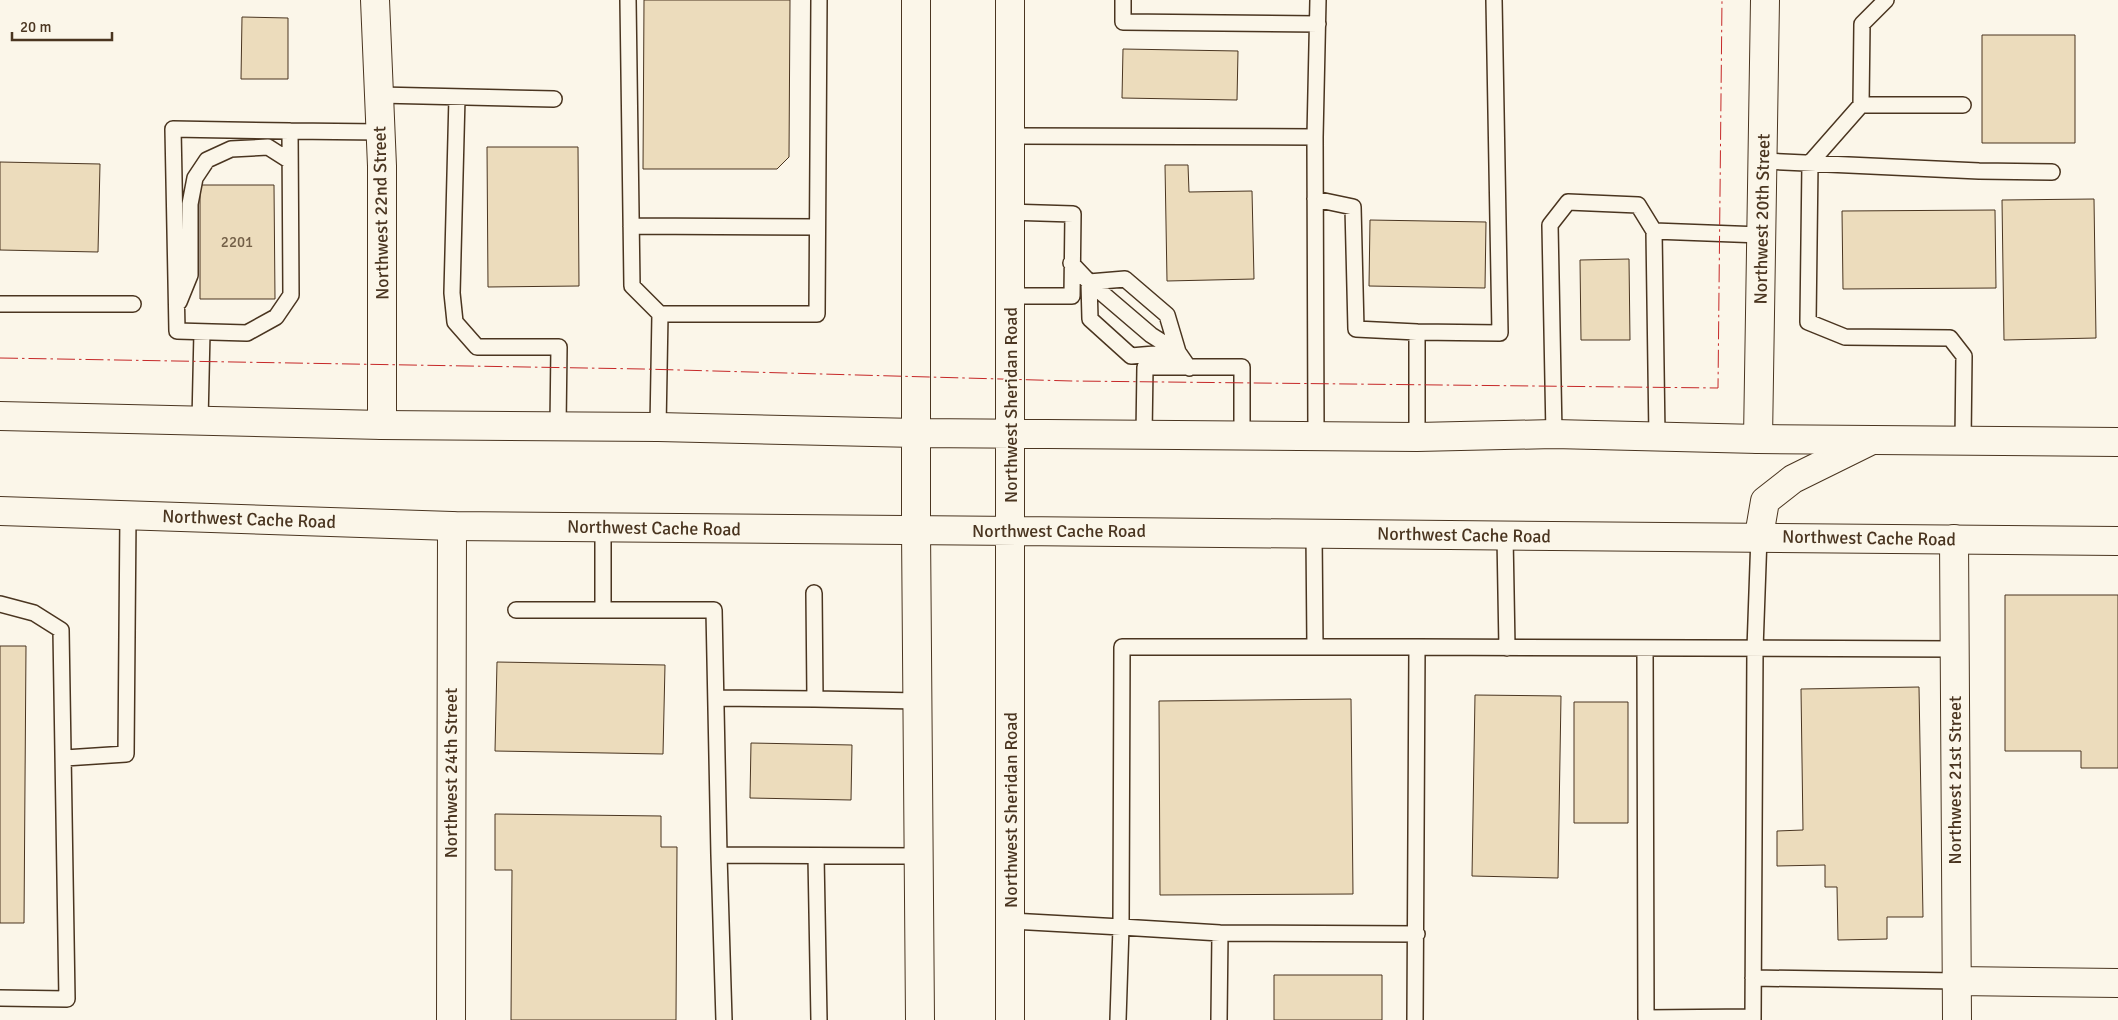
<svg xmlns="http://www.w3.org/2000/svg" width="2118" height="1020" font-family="Signika,sans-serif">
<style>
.building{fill:#ecdcbc;stroke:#4a3520}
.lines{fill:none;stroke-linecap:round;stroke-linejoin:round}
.lane-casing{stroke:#4a3520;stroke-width:18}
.street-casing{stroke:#4a3520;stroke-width:30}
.primary-casing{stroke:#4a3520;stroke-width:30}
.lane{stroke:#fbf6e9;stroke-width:15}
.street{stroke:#fbf6e9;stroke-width:28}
.primary{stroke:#fbf6e9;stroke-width:28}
.power{stroke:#c62828;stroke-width:1;stroke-dasharray:18 4 2.5 4;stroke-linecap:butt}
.labels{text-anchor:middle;stroke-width:4;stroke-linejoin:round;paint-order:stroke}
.number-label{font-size:15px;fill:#725f47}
.street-label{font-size:18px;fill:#4a3520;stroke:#fbf6e9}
</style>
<rect width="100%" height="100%" fill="#fbf6e9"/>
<!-- building -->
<path class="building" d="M644 0H790L789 157 777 169H643Z
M242 17 288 18V79H241Z
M1982 35H2075V143H1982Z
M1123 49 1238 51 1237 100 1122 98Z
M487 147H578L579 286 488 287Z
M0 162 100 164 98 252 0 250Z
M1165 165H1188L1189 192 1252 191 1254 279 1167 281Z
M200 185H274L275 299H200Z
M2094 199 2096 338 2004 340 2002 200Z
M1995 210 1996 288 1843 289 1842 211Z
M1370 220 1486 222 1485 288 1369 286Z
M1629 259 1630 340H1581L1580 260Z
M2005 595H2118V768H2081V751H2005Z
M0 646H26L24 923H0Z
M497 662 665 665 663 754 495 751Z
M1919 687 1923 917H1887V939L1838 940 1837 887H1825V865L1777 866V831L1803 830 1801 689Z
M1475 695 1561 696 1558 878 1472 876Z
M1351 699 1353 894 1160 895 1159 701Z
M1574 702H1628V823H1574Z
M751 743 852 745 851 800 750 798Z
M495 814 661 816V847H677L676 1020H511L512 870H495Z
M1274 975H1382V1020H1274Z"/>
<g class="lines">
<defs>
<path id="lane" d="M628 0 632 286 660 314
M1123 0V22L1318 24
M1886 0 1862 24 1861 105 1810 163 1808 322 1845 337 1950 338 1964 356 1963 441
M379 95 554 99
M457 97 452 293 455 322 477 347H559L558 426
M1861 105H1963
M173 129 290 131 291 295 276 317 247 333 177 331Z
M290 131 381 132
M1010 136 1315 137 1318 0
M1315 137 1316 436
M1763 161 1979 171 2052 172
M1315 199 1353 207 1356 329 1417 332
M1010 212 1073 214 1072 296H1011
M631 226 817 227
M1071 263 1089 282 1090 319 1131 356 1178 352 1167 315 1125 279 1089 282 1151 335 1178 352 1189 368
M179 302 190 275V204L195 178 207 160 231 149 268 147 290 161
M0 304H133
M200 421 202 332
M658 427 660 314H817L819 0
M1554 434 1550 225 1568 202 1638 205 1654 231
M1144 435 1145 367H1242V436
M1657 436 1654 231 1761 235
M1417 437V332L1500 333 1494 0
M603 527V610
M1314 533 1315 647
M1505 536 1507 648
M0 604 34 613 61 630 67 999 0 998
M516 610H714L719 855 919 856
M1417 647 1954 649
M1645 649 1646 1018 1753 1017
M716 698 815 699 814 593
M815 699 918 701
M65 758 126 754 128 515
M719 855 724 1020
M816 856 819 1020
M1011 921 1121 927 1122 647H1417L1415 1020
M1753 978 1957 981
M1118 1020 1121 927 1220 933 1417 934
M1219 1020 1220 933
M1753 1020 1755 649 1759 536"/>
<path id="street" d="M375 0 382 166V425
M1758 439 1765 0
M1759 536 1765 501 1793 479 1872 440
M1954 539 1957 1020
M1957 981 2118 983
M451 1020 452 526"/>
<path id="primary" d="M916 0V530L920 1020
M0 416 382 425 658 427 916 433 1417 437 1554 434 1758 439 2118 442
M0 511 452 526 2118 541
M1010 1020V0"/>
</defs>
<!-- lane casing -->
<use href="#lane" class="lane-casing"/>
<!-- street casing -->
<use href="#street" class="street-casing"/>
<!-- primary casing -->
<use href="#primary" class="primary-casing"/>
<!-- lane -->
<use href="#lane" class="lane"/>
<!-- street -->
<use href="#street" class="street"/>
<!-- primary -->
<use href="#primary" class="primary"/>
<!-- power -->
<path class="power" d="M0 358 643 369 1072 381 1718 388 1722 0"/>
</g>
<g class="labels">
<!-- number labels -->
<g class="number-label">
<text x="237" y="247">2201</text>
</g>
<!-- street labels -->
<g class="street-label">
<text transform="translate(381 213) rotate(-91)" y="6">Northwest 22nd Street</text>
<text transform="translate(1762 219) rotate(-89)" y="6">Northwest 20th Street</text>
<text transform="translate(1011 405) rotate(-90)" y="6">Northwest Sheridan Road</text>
<text transform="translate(249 519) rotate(2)" y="6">Northwest Cache Road</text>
<text transform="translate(654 528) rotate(1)" y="6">Northwest Cache Road</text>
<text x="1059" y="537">Northwest Cache Road</text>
<text transform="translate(1464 535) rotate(1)" y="6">Northwest Cache Road</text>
<text transform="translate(1869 538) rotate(1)" y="6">Northwest Cache Road</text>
<text transform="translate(451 773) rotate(-90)" y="6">Northwest 24th Street</text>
<text transform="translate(1955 780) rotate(-90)" y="6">Northwest 21st Street</text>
<text transform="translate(1011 810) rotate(-90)" y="6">Northwest Sheridan Road</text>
</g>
</g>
<!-- scale -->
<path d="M12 32v8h100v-8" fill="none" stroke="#4a3520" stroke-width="2.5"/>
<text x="20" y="32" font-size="15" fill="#4a3520" stroke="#fbf6e9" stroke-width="4" paint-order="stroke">20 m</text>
</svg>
